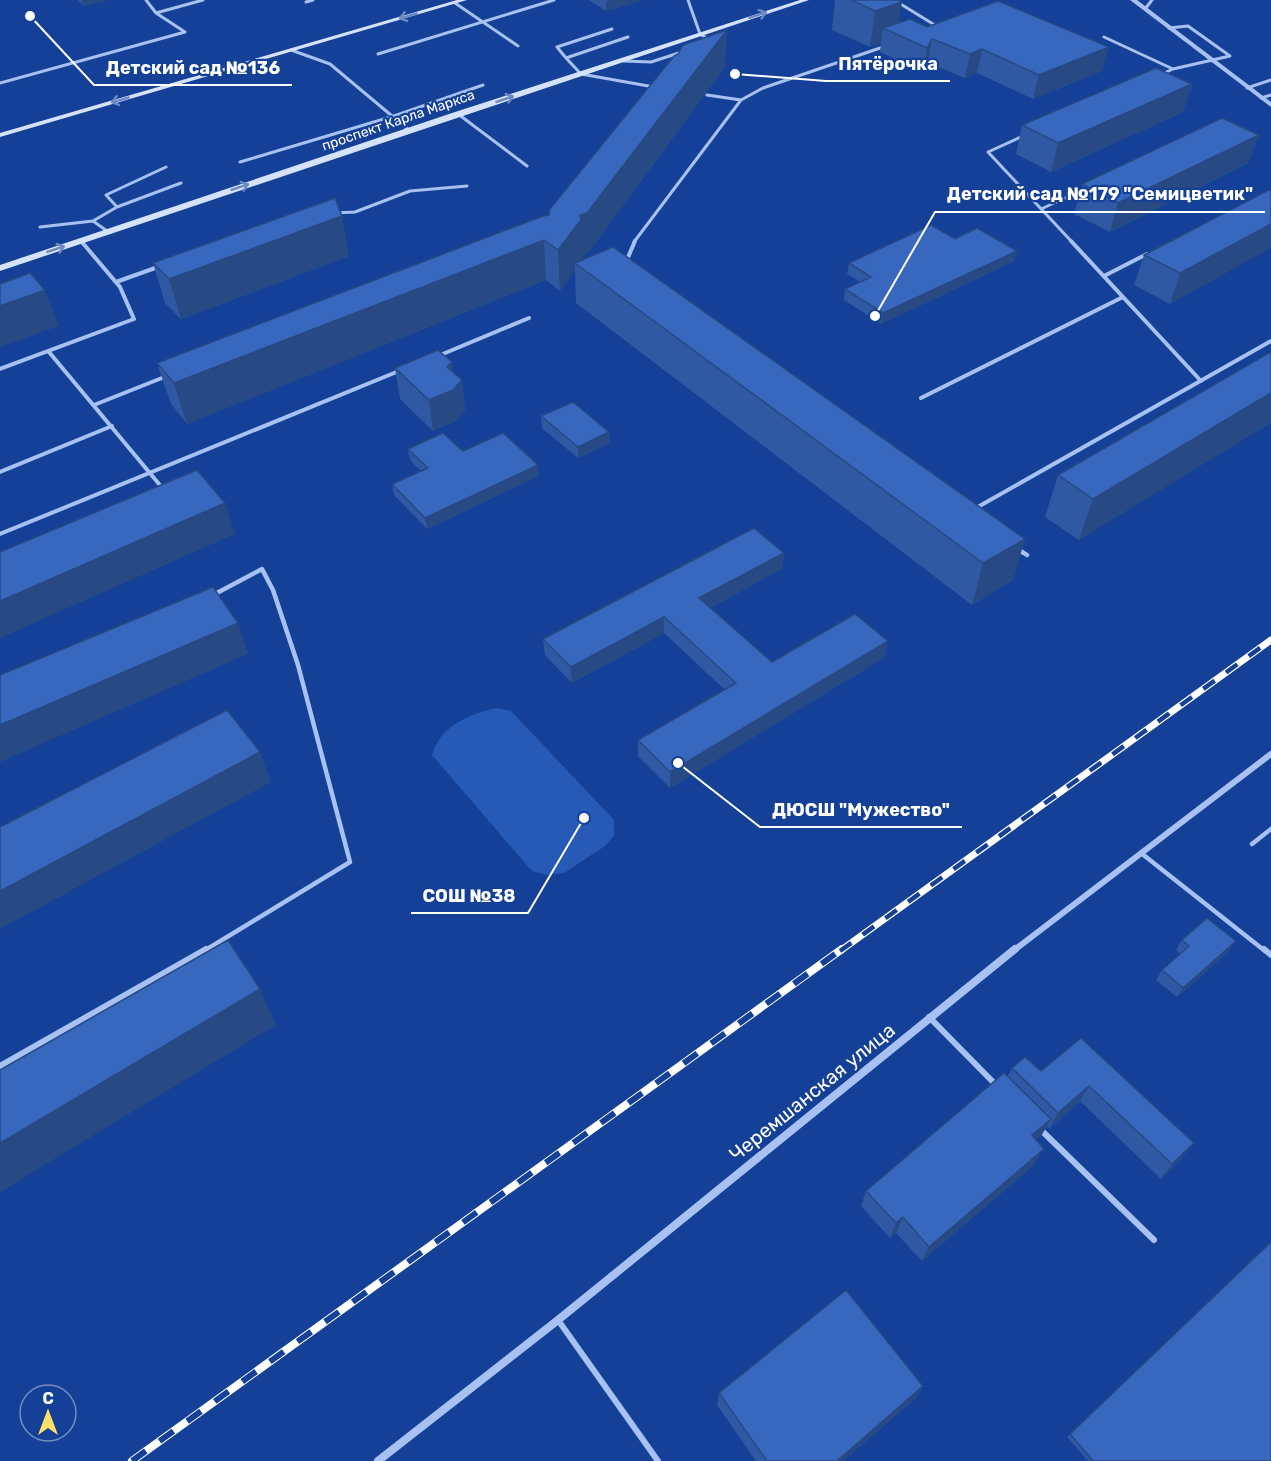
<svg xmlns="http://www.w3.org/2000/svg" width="1271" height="1461" font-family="Rubik,sans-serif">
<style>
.green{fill:#275ab6}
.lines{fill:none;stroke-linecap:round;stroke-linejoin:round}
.service-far3{stroke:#a6c1f2;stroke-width:3}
.service-far2{stroke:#a6c1f2;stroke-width:4}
.service-far1{stroke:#a6c1f2;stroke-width:4.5}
.service{stroke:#a6c1f2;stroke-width:6}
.minor-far1{stroke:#a6c1f2;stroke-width:6}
.minor{stroke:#a6c1f2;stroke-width:8}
.tertiary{fill:#a6c1f2;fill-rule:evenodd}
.secondary{fill:#d5e2fc;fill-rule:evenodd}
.rail-far1-casing{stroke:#fff;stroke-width:7}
.rail-casing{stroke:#fff;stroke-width:8}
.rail-far1{stroke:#144197;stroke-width:4.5;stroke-dasharray:14;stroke-linecap:butt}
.rail{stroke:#144197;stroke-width:6;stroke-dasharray:17;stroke-linecap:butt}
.wall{fill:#3059a3}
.shaded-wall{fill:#274984}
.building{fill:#3868bd;stroke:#274984;stroke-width:1.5}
.oneway{stroke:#6b89c4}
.labels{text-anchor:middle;stroke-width:4.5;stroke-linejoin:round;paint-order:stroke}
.far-street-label{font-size:14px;fill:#fff;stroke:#144197}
.near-street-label{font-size:20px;fill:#fff;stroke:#144197}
.leader{fill:none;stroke:#fff;stroke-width:2}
.callout-dot{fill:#fff;stroke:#144197;stroke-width:2}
.callout-label{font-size:18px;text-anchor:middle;font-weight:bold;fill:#fff;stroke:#144197;stroke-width:4.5;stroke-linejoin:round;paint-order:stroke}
</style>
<rect width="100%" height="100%" fill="#144197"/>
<!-- green -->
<path class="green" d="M497 708 511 711 614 820V835L605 846 564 873 547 875 532 871 432 755C439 727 470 713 497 708Z"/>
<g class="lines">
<!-- service-far3 -->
<path class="service-far3" d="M146 0 156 13
M688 0 700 34 710 40
M894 0 938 27
M306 2 313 0
M455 3 518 46
M1145 9 1152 0
M628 37 566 58 581 74 654 87
M1104 37 1173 69
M291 50 330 64 410 131
M378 54 554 0
M566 58 557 47 612 29
M623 61 651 62 682 52
M1162 74 1173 69 1230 56 1188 26 1169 28
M0 83 185 32 156 13 203 0
M1247 88 1271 80
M707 95 741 100
M1261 98 1271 95
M458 114 527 166
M1023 136 988 152 1072 242
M240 162 394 116 483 85
M117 207 106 195 166 167
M1041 209 1085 189
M335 213 355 212 410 191 467 186
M40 227 93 221
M107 231 93 221 117 207 181 183
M634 242 741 100 763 88 886 46"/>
<!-- service-far2 -->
<path class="service-far2" d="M1071 241 1201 381
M626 262 635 241
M1104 276 1147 254
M116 282 158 267
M49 352 164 490
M438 356 529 318
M0 369 134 319 120 287 81 241
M921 398 1123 297
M94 405 167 376
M0 472 112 426
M976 508 1271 341
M0 534 399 371
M1018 549 1023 553"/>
<!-- service-far1 -->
<path class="service-far1" d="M1021 551 1027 555
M1252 844 1271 829
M1141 853 1265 951
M204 951 350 862 298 665 273 590 262 569 213 595"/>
<!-- service -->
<path class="service" d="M1264 949 1271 955
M929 1017 997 1086
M0 1066 206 949
M1041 1130 1154 1240
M558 1320 658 1461"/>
<!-- minor-far1 -->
<path class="minor-far1" d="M1013 951 1271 754"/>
<!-- minor -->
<path class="minor" d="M378 1461 558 1320 1015 949"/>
<!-- tertiary -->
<path class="tertiary" d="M1130 0H1137L1271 102V107Z"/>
<!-- secondary -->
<path class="secondary" d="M457 0H467L0 137V133Z
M800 0H809L0 271V265L455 112Z"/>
<defs>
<path id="rail-far1" d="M840 951 1271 640"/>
<path id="rail" d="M132 1461 842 949"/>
</defs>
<!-- rail-far1 casing -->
<use href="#rail-far1" class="rail-far1-casing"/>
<!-- rail casing -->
<use href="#rail" class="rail-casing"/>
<!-- rail-far1 -->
<use href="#rail-far1" class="rail-far1"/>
<!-- rail -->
<use href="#rail" class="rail"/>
</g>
<!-- wall -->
<path class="wall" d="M78 0H108L83 6Z
M589 0H641V1L606 11Z
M835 0H898L899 23 927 27 1102 71 1033 99 977 73 965 78 928 63 923 72 880 52 881 43 870 47 832 30Z
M725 67 588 253 582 255 583 260 1013 580 972 605 576 303 575 270 560 291 546 280 187 424 171 404 157 363 549 215Z
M1192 84 1183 112 1051 172 1016 154 1022 125Z
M1259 135 1248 163 1110 232 1074 214 1082 184Z
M1271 189 1170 304 1134 285 1144 255Z
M955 239 1014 261 881 324 844 300 845 289 860 282 847 274 849 263Z
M349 256 181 319 165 303 153 263Z
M1271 352 1079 540 1045 517 1058 475Z
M395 368 453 373 462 380 465 411 456 421 433 431 400 399Z
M541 416 609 432 610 443 578 458 542 428Z
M408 449 463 451 539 476 427 529 394 495 392 484 421 471 410 460Z
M784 553 782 569 710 608 772 662 885 657 670 788 638 756V740L725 690 664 633 572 683 545 655 543 639Z
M1182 940 1229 951 1177 997 1156 980 1162 970 1181 954 1176 950Z
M1081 1038 1182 1158 1161 1179 1080 1101 1049 1129 1047 1126 1041 1136 1036 1140 1034 1165 922 1261 896 1233 890 1238 861 1206 866 1191 1008 1076 1012 1068 1041 1071Z
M1271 1242V1461H1088L1067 1437Z
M923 1386 916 1398 843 1461H756L717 1405 719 1393Z"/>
<!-- shaded-wall -->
<path class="shaded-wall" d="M82 0H108L83 6Z
M611 0H641V1L606 11V1Z
M902 2 897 34 883 28 881 43 870 47 875 11Z
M727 30 725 67 588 253 583 255V260L575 263V270L560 291 558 250 580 215Z
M932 39 928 63 923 72 927 48Z
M1109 47 1102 71 1033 99 1039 75Z
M982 49 977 73 965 78 970 54Z
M1192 84 1183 112 1051 172 1058 143Z
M1259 135 1248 163 1110 232 1118 203Z
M342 216 349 256 181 319 169 279Z
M1271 224V248L1170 304 1180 273Z
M544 240 546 280 187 424 174 383Z
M1017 251 1014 261 881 324 883 313Z
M45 290 59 326 0 347V306Z
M452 362 455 388 462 380 465 411 456 421 433 431 429 400 447 367Z
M1271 393V423L1079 540 1093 499Z
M609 432 610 443 578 458V447Z
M538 465 539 476 427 529 425 518Z
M225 503 235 534 0 638V601Z
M1025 539 1013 580 972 605 983 563Z
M784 553 782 569 698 615 699 598Z
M664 617V633L572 683 571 667Z
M238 623 248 654 0 762V725Z
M888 641 885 657 670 788V772Z
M260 752 271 782 0 929V891Z
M1236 941 1229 951 1177 997 1183 988Z
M260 989 276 1025 0 1192V1143Z
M1089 1086 1080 1101 1049 1129 1058 1113Z
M1051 1119 1041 1136 1023 1152 1032 1135Z
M1194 1143 1182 1158 1161 1179 1172 1164Z
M1044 1149 1034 1165 922 1261 929 1247Z
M903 1217 896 1233 890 1238 896 1223Z
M923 1386 916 1398 843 1461H837Z"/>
<!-- building -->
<path class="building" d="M851 0H898L902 2 875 11Z
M998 1 1109 47 1039 75 982 49 970 54 932 39 927 48 883 28 910 19 927 27Z
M727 30 587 213 580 215 581 220 558 250 544 240 174 383 157 363 543 216 549 215 550 209 674 56 678 54 683 45Z
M1156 68 1192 84 1058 143 1022 125Z
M1222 118 1259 135 1118 203 1082 184Z
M1271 189V224L1180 273 1144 255Z
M335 198 342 216 169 279 153 263Z
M931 225 955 239 977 228 1017 251 883 313 845 289 871 277 849 263Z
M613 247 1025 539 983 563 575 263Z
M30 273 45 290 0 306V284Z
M438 350 452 362 447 367 462 380 453 390 429 400 395 368Z
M1271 352V393L1093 499 1058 475Z
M573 402 609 432 578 447 541 416Z
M443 433 463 451 503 433 538 465 425 518 392 484 428 468 408 449Z
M197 470 225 503 0 601V552Z
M754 528 784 553 699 598 772 662 855 614 888 641 670 772 638 740 736 683 664 617 571 667 543 639Z
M213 587 238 623 0 725V675Z
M227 710 260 752 0 891V827Z
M1207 918 1236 941 1183 988 1162 970 1189 946 1182 940Z
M228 940 260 989 0 1143V1070Z
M1081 1038 1194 1143 1172 1164 1089 1086 1058 1113 1012 1068 1025 1057 1041 1071Z
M1004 1073 1051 1119 1032 1135 1044 1149 929 1247 903 1217 896 1223 866 1191Z
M1271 1242V1461H1093L1070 1434Z
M846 1290 923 1386 837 1461H767L719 1393Z"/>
<!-- one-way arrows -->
<defs><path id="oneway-shaft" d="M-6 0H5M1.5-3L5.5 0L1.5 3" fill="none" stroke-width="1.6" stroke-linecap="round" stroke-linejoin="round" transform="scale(1.5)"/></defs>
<g class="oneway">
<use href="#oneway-shaft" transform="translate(758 15) rotate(-18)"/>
<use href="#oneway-shaft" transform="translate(408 16) rotate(164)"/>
<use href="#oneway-shaft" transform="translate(505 99) rotate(-18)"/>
<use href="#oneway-shaft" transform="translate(120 100) rotate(164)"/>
<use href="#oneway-shaft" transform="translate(240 187) rotate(-18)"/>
<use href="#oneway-shaft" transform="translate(56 249) rotate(-18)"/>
</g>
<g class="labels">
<!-- far-street labels -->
<g class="far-street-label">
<text transform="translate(398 120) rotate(-19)" y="5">проспект Карла Маркса</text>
</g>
<!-- near-street labels -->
<g class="near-street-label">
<text transform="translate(812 1092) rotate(-39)" y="7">Черемшанская улица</text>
</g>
</g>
<!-- callouts -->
<path class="leader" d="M735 74L826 81H950M30 16L94 85H292M875 316L935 212H1265M678 763L760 827H962M584 818L528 913H411"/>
<g class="callout-dot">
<circle cx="735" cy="74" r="6"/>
<circle cx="30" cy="16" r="6"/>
<circle cx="875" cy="316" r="6"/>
<circle cx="678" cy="763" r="6"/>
<circle cx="584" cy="818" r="6"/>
</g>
<g class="callout-label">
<text x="888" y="70">Пятёрочка</text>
<text x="193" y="74">Детский сад №136</text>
<text x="1100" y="200">Детский сад №179 "Семицветик"</text>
<text x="861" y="816">ДЮСШ "Мужество"</text>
<text x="469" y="902">СОШ №38</text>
</g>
<!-- north arrow -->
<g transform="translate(48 1413)"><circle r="28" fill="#144197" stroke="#728dc1" stroke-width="1.5"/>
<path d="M0-4.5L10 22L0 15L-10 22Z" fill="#ffe167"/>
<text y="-9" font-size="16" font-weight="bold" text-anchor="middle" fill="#ffffff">С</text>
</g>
</svg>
